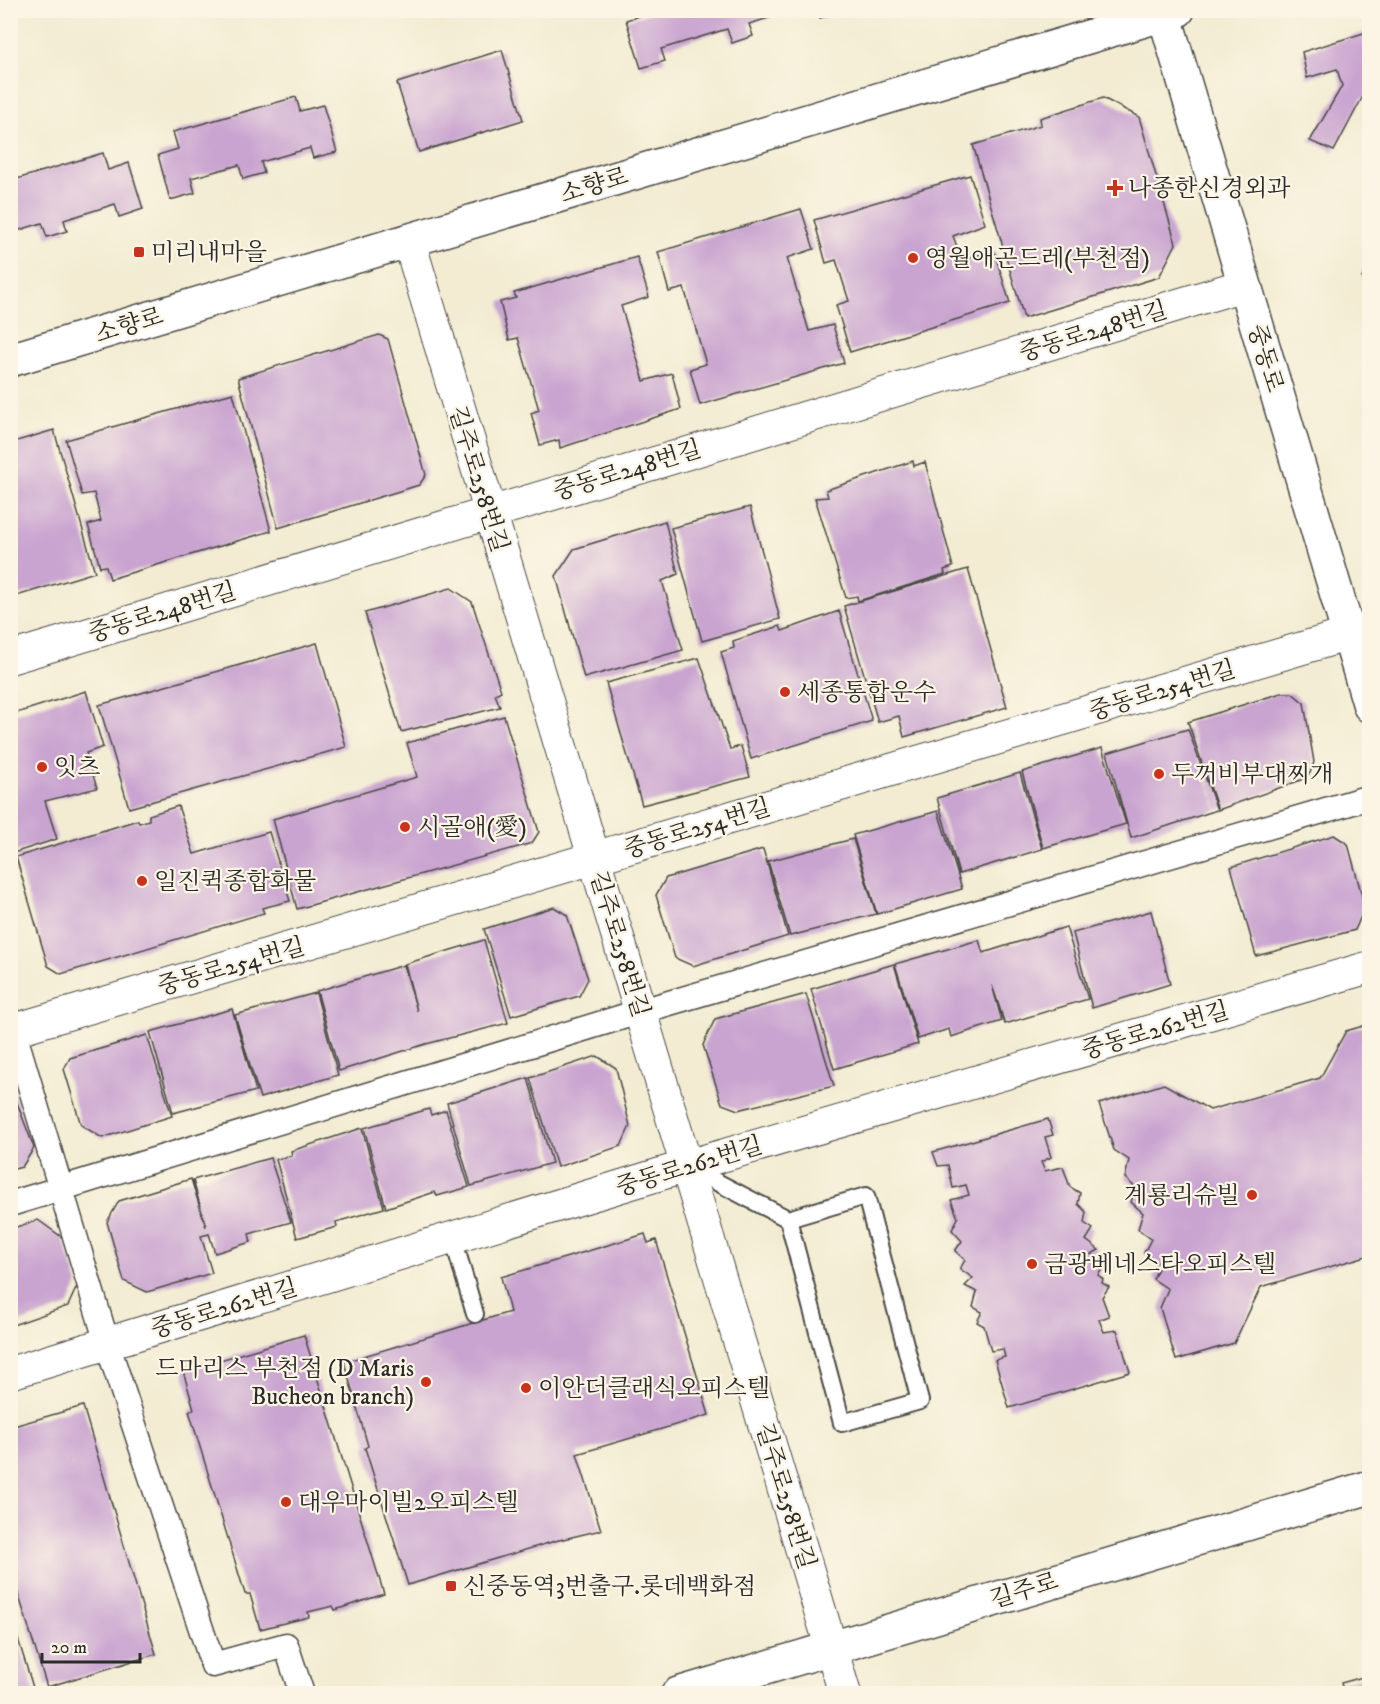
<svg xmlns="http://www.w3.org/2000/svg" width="1380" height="1704" font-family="'IM FELL DW Pica','Noto Serif KR',serif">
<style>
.building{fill:#c9a4d0}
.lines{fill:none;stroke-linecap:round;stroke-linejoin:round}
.service-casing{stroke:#494844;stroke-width:20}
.pedestrian-casing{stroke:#494844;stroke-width:27}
.minor-casing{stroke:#494844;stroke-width:34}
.tertiary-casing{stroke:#494844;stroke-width:36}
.service{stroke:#fff;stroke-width:16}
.pedestrian{stroke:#fff;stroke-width:24}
.minor{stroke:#fff;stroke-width:32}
.tertiary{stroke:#fff;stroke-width:33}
.poi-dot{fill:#c8321e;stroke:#fcf5e5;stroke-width:2}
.labels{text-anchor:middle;stroke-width:4.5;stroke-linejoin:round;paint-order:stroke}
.street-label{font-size:24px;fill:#2b2b2b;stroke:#fcf5e5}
.poi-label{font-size:24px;fill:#2b2b2b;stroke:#fcf5e5;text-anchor:start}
</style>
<rect width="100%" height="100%" fill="#fcf5e5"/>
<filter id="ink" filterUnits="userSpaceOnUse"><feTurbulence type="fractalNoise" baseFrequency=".0167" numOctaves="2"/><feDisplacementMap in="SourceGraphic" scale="12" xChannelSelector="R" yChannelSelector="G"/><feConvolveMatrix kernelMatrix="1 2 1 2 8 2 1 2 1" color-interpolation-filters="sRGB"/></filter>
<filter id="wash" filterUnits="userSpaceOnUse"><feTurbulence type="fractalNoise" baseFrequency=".008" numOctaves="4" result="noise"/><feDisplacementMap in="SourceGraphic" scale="24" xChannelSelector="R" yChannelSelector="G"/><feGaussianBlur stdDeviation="1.35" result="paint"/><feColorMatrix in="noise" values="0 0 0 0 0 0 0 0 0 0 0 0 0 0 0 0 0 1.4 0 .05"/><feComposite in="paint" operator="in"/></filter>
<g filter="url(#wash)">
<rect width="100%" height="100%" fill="#f3ecd3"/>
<g id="blocks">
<!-- building -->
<path class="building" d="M196 10H219V11L198 18Z
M648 10H791V11L749 24 753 36 732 43 727 29 661 49 665 61 641 68 626 20 649 13Z
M818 10H841V11L820 18Z
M1370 31V95L1362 98 1334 151 1310 141 1342 86 1337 69 1307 78 1302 52Z
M502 50 523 120 419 152 397 83Z
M296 97 300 111 323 105 337 152 313 158 310 148 261 162 264 173 243 179 239 165 191 178 195 193 170 200 158 155 178 149 173 132Z
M1103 98 1139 117 1176 244 1159 277 1024 318 973 145 1041 125 1040 118Z
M103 153 108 170 129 163 143 209 119 217 115 204 64 220 67 231 47 237 42 223 10 233V181Z
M970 175 985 224 953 236 962 260 994 251 1010 303 850 352 836 305 849 301 836 260 826 263 814 220Z
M801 209 814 249 787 258 809 331 833 325 844 363 700 405 690 369 706 364 684 288 669 292 658 252Z
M637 257 649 297 621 306 644 381 672 373 681 409 560 448 559 440 540 445 531 413 539 410 518 338 509 340 500 302 516 298 514 293Z
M1370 263V282L1362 278Z
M379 335 388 339 426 475 419 485 278 528 238 378Z
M233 393 271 531 110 579 106 566 100 567 88 525 101 521 94 493 82 495 66 440Z
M54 430 95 572 10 598V443Z
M913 461 914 466 925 462 953 567 944 570 945 574 858 601 857 596 846 598 815 498 828 497 826 490Z
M750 507 780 619 702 641 671 528Z
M665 521 678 574 662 581 683 650 584 678 556 576 574 549Z
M968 569 1007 707 904 737 899 716 878 722 844 606Z
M451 588 472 602 501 691 495 694 500 707 401 732 365 613Z
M839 611 872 721 751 759 721 652 734 648 733 641 780 626 782 631Z
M317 643 346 747 129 808 99 705Z
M699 658 730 749 741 746 750 777 642 805 606 683Z
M86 691 103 747 86 753 97 788 45 801 57 839 10 854V715Z
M1281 693H1292L1304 703 1314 762 1310 773 1301 780 1218 810 1188 722Z
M504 716 539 832 532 843 297 909 273 819 417 777 407 743Z
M1188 729 1217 810 1131 838 1107 753Z
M1102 748 1126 824 1043 848 1022 772Z
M1020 773 1042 849 959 874 937 798Z
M178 806 194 854 269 832 290 901 262 908 264 913 61 974 48 966 16 857 138 820 139 823 149 820V815Z
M938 811 962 889 877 914 853 835Z
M1334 835 1348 844 1365 907 1355 930 1256 956 1231 867Z
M853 839 876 914 790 936 768 861Z
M763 849 788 936 693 966 675 958 656 895 666 878Z
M554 907 567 915 588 979 579 996 511 1016 484 929Z
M1151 911 1170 984 1092 1008 1073 933Z
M1066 927 1088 999 1005 1024 992 985 1002 1021 951 1037 949 1029 918 1039 895 964 979 940 983 953Z
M484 940 508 1023 426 1044 339 1071 317 991 404 965 417 1011 405 964Z
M894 964 918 1044 834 1069 811 989Z
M316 993 338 1075 260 1098 235 1015Z
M806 994 834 1086 738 1110 722 1104 703 1045 715 1019Z
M232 1009 256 1091 173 1113 150 1032Z
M1370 1024V1255L1261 1287 1234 1343 1176 1360 1160 1308 1168 1289 1153 1279 1160 1264 1144 1253 1151 1239 1138 1229 1143 1213 1131 1202 1136 1188 1125 1178 1129 1160 1114 1150 1099 1104 1164 1084 1210 1110 1320 1078 1346 1031Z
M147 1035 172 1116 102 1138 81 1125 64 1069 70 1058Z
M597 1056 616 1068 630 1126 621 1146 557 1167 530 1078Z
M528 1078 552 1163 471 1186 447 1103Z
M10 1084 34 1148 22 1167 10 1170Z
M429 1109 431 1115 446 1110 469 1187 437 1196 435 1192 386 1208 364 1128Z
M1048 1119 1053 1135 1045 1137 1051 1157 1041 1162 1045 1171 1063 1167 1070 1187 1080 1193 1078 1204 1086 1212 1084 1223 1093 1229 1086 1240 1099 1250 1091 1254 1099 1259 1097 1263 1104 1266 1098 1275 1103 1279 1102 1283 1109 1287 1102 1297 1109 1316 1099 1320 1104 1332 1117 1330 1130 1372 1009 1408 995 1360 1005 1357 1003 1349 991 1351 984 1326 977 1322 982 1312 973 1307 977 1292 965 1286 973 1278 960 1269 965 1260 955 1251 962 1241 952 1230 958 1218 951 1200 969 1195 966 1185 953 1188 948 1165 938 1166 933 1152Z
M362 1128 384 1208 336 1222 337 1227 297 1238 276 1159 292 1156 291 1151Z
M270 1158 291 1222 249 1234 251 1242 215 1253 209 1234 201 1236 212 1273 147 1292 124 1281 107 1222 119 1201 191 1179 206 1227 193 1180Z
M38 1220 63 1238 78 1284 68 1306 10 1326V1229Z
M645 1234 648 1243 656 1240 709 1415 577 1454 601 1530 555 1541 408 1585 365 1448 368 1446 344 1362 510 1312 501 1277Z
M304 1335 384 1594 335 1610 333 1606 308 1612 309 1617 260 1629 250 1594H245L189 1411 194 1409 183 1371Z
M83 1406 156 1654 47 1687 10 1567V1427Z
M10 1616H11L35 1694H10Z
M1370 1675V1694H1344L1341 1683Z
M1324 1689 1325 1694H1311V1693Z"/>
</g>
</g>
<g filter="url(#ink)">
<use href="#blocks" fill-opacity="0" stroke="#494844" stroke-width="1.5"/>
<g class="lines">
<defs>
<path id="service" d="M688 1167 788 1219 866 1196 920 1401 842 1423 788 1219
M453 1238 475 1314"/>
<path id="pedestrian" d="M10 1019 107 1343 213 1665 286 1645 302 1694
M10 1204 642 1011 1370 797"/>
<path id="minor" d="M409 241 845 1694
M10 658 1244 285
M10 1031 1370 628
M10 1373 687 1166 1370 967"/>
<path id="tertiary" d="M1163 10 1370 706
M10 360 1178 10
M678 1694 1370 1487"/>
</defs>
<!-- service casing -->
<use href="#service" class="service-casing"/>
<!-- pedestrian casing -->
<use href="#pedestrian" class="pedestrian-casing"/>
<!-- minor casing -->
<use href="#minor" class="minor-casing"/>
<!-- tertiary casing -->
<use href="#tertiary" class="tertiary-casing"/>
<!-- service -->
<use href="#service" class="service"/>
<!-- pedestrian -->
<use href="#pedestrian" class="pedestrian"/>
<!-- minor -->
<use href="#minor" class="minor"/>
<!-- tertiary -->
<use href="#tertiary" class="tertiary"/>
</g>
</g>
<!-- markers -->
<g class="poi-dot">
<path d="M1112 179h6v6h6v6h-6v6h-6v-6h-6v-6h6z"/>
<rect x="133" y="246" width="12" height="12" rx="3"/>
<circle cx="913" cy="258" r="6"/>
<circle cx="785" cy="692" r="6"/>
<circle cx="42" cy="767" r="6"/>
<circle cx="1159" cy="774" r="6"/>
<circle cx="405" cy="827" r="6"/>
<circle cx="142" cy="881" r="6"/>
<circle cx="1252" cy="1195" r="6"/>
<circle cx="1032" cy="1264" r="6"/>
<circle cx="426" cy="1382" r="6"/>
<circle cx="526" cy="1388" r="6"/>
<circle cx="286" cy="1502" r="6"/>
<rect x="445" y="1580" width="12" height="12" rx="3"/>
</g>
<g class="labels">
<!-- street labels -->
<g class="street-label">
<text transform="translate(594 185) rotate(-17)" y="8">소향로</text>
<text transform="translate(129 325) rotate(-17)" y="8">소향로</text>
<text transform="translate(1093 331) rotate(-17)" y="8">중동로248번길</text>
<text transform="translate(1266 358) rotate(73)" y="8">중동로</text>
<text transform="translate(627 470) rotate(-17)" y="8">중동로248번길</text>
<text transform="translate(479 479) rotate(73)" y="8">길주로258번길</text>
<text transform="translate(162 612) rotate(-17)" y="8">중동로248번길</text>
<text transform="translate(1162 690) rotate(-17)" y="8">중동로254번길</text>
<text transform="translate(697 828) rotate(-17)" y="8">중동로254번길</text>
<text transform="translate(620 944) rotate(73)" y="8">길주로258번길</text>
<text transform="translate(231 966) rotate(-16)" y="8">중동로254번길</text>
<text transform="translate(1155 1030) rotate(-16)" y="8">중동로262번길</text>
<text transform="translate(689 1166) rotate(-17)" y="8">중동로262번길</text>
<text transform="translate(224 1308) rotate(-17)" y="8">중동로262번길</text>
<text transform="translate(786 1496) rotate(73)" y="8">길주로258번길</text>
<text transform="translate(1024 1590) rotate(-17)" y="8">길주로</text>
</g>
<!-- poi labels -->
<g class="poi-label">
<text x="1128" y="196">나종한신경외과</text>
<text x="151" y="260">미리내마을</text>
<text x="925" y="266">영월애곤드레(부천점)</text>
<text x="797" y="700">세종통합운수</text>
<text x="54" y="775">잇츠</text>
<text x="1171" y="782">두꺼비부대찌개</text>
<text x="417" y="835">시골애(愛)</text>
<text x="154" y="889">일진퀵종합화물</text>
<text x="1240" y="1203" text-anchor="end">계룡리슈빌</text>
<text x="1044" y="1272">금광베네스타오피스텔</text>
<text x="414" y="1376" text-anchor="end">드마리스 부천점 (D Maris<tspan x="414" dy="28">Bucheon branch)</tspan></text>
<text x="538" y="1396">이안더클래식오피스텔</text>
<text x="298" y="1510">대우마이빌2오피스텔</text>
<text x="463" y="1594">신중동역3번출구.롯데백화점</text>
</g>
</g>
<!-- margin -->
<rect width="1380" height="1704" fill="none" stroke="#fcf5e5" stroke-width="36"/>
<!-- scale -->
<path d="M42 1653v9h98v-9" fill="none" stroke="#2b2b2b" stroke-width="3"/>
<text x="51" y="1653" font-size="18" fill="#2b2b2b" stroke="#fcf5e5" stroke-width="4.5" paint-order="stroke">20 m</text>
</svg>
